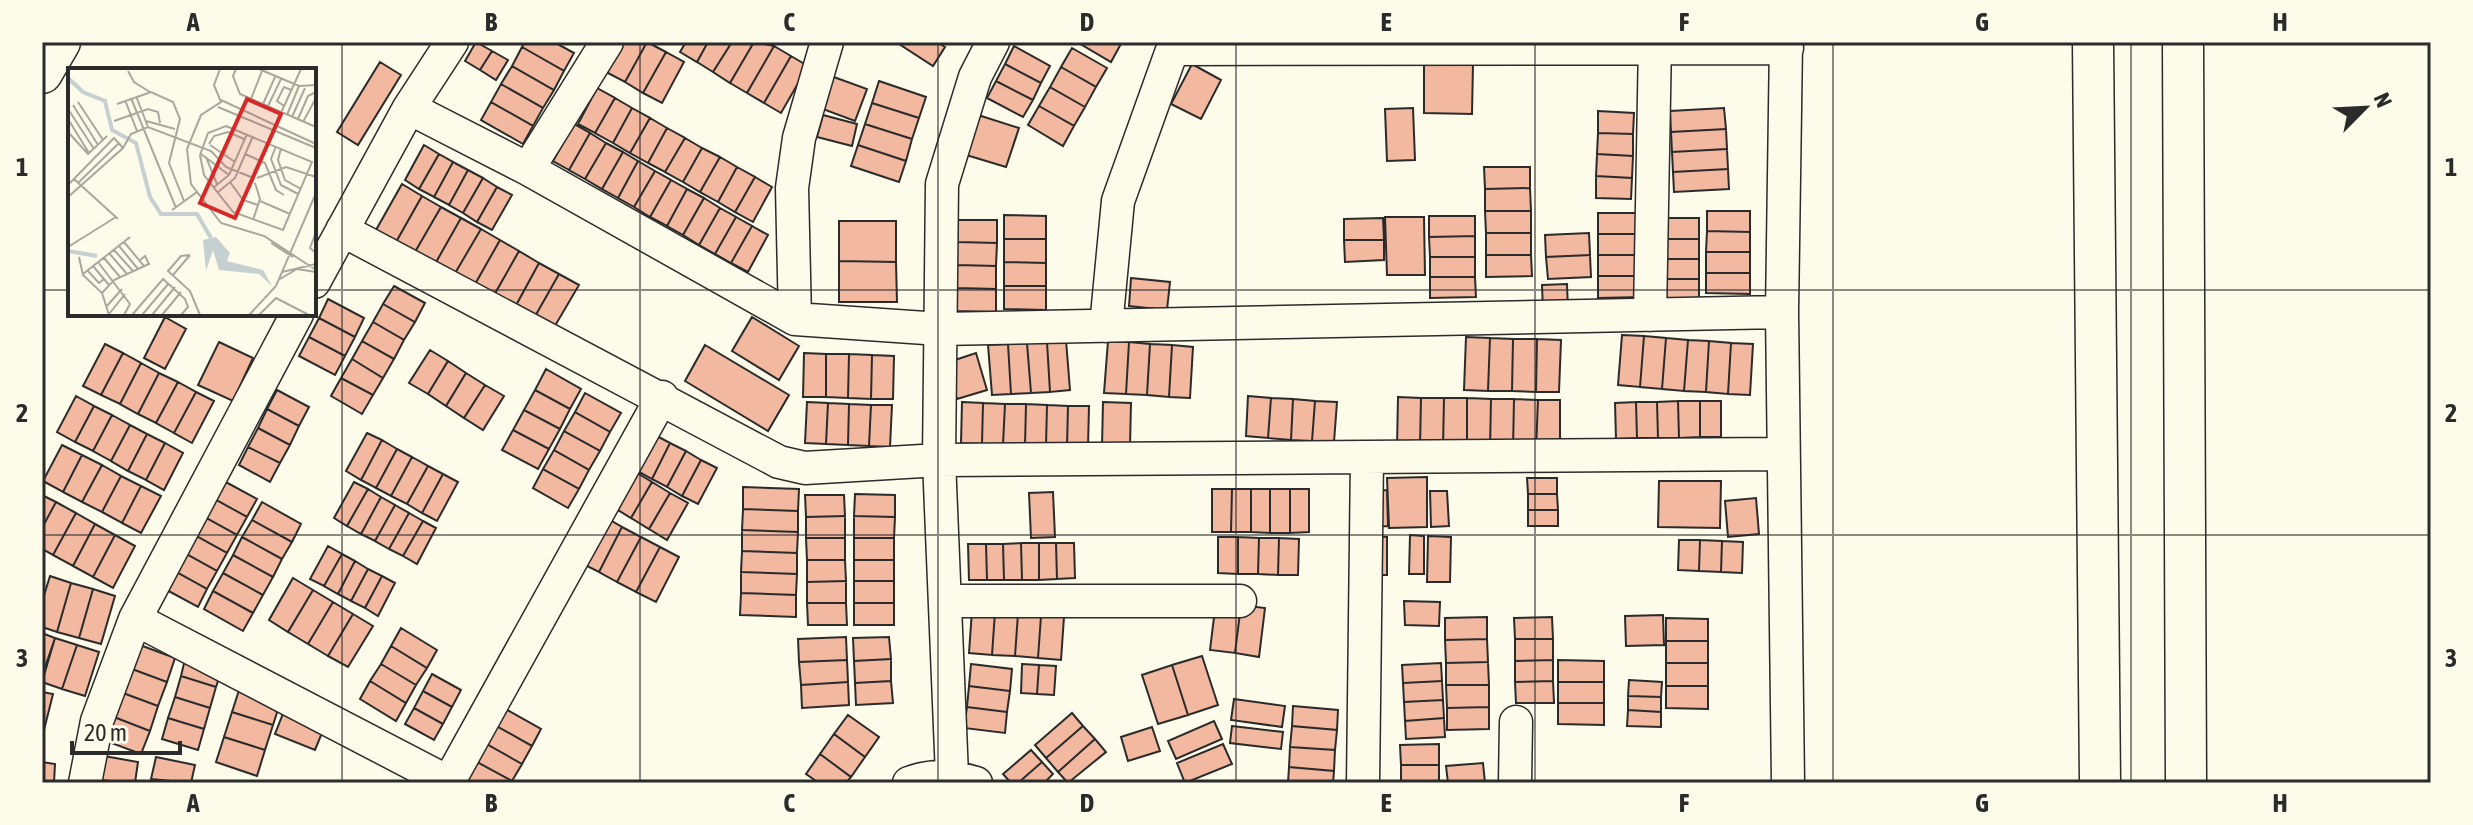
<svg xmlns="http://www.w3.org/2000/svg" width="2473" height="825" font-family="'Asap Condensed',sans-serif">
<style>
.building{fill:#f2b8a0;stroke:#2b2b2b;stroke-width:2}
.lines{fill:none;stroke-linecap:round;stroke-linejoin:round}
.minor-casing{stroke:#2b2b2b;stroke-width:35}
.tertiary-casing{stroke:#2b2b2b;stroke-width:43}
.minor{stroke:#fdfbea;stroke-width:32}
.tertiary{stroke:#fdfbea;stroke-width:40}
.grid{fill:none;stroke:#2b2b2b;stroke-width:2;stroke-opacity:0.55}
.inset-river{fill:none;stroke:#c7d0d0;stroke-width:4}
.inset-road{fill:none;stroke:#a9a89e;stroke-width:2}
.view{fill:#d62828;fill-opacity:0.15;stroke:#d62828;stroke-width:4}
.inset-edge{fill:none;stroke:#2b2b2b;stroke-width:4}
.neatline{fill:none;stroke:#2b2b2b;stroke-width:3}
.grid-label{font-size:26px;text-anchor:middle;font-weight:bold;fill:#2b2b2b}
</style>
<rect width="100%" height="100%" fill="#fdfbea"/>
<!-- building -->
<path class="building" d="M476 42 492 51 480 70 465 61Z
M525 42H554L574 53 564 71 522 47Z
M623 42H647L625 82 606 72Z
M647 42 666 52 643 93 625 82Z
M686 42H708L697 62 680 52Z
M708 42H732L713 72 697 62Z
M732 42H754L730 83 713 72Z
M754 42 774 46 747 93 730 83Z
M896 42H937L945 47 933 66Z
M1077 42H1122L1111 62Z
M774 46 791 56 764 103 747 93Z
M1014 46 1050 66 1041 83 1005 64Z
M522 47 564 71 554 90 512 66Z
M1072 48 1107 68 1096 87 1061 67Z
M492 51 508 60 496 80 480 70Z
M666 52 684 62 662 103 643 93Z
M791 56 808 66 781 113 764 103Z
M380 62 401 75 358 145 337 132Z
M1005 64 1041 83 1033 100 996 81Z
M1192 64 1221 80 1201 119 1171 104Z
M1424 64H1473L1472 114 1424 113Z
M512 66 554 90 543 108 501 84Z
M1061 67 1096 87 1085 107 1050 87Z
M831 76 867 89 855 121 820 108Z
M879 81 926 97 919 118 872 103Z
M996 81 1033 100 1023 117 987 98Z
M501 84 543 108 533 126 491 102Z
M1050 87 1085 107 1074 126 1039 106Z
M597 88 615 98 595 133 578 124Z
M615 98 632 108 613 143 595 133Z
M491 102 533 126 523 144 481 120Z
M872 103 919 118 912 139 865 124Z
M1039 106 1074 126 1063 146 1028 125Z
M632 108 650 118 630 153 613 143Z
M1413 108 1415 160 1387 161 1385 109Z
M1724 108 1726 129 1671 132 1670 111Z
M1598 111 1634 113 1633 134 1598 133Z
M975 114 1019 128 1006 167 963 154Z
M823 115 857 124 852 146 817 137Z
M650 118 667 128 648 163 630 153Z
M574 124 590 133 569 170 553 161Z
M865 124 912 139 906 161 858 145Z
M667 128 685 138 665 172 648 163Z
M1726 129 1727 149 1672 152 1671 132Z
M590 133 606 143 585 179 569 170Z
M1598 133 1633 134V156L1597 154Z
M685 138 702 148 683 182 665 172Z
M606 143 623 152 602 189 585 179Z
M424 145 439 154 419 189 405 180Z
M858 145 906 161 899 182 851 166Z
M702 148 720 157 700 192 683 182Z
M1727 149 1728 169 1673 172 1672 152Z
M623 152 638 161 618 198 602 189Z
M439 154 453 162 434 197 419 189Z
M1597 154 1633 156 1632 178 1596 176Z
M720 157 737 167 718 202 700 192Z
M638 161 655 171 634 207 618 198Z
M453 162 468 170 449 205 434 197Z
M737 167 755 177 735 212 718 202Z
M1484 167H1530V188L1485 189Z
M1728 169 1729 189 1674 192 1673 172Z
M468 170 483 178 463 213 449 205Z
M655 171 671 180 650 217 634 207Z
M1596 176 1632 178 1631 199 1596 198Z
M755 177 772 187 753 222 735 212Z
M483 178 497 187 477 222 463 213Z
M671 180 687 189 667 226 650 217Z
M402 184 422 196 396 242 376 230Z
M497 187 512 195 492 230 477 222Z
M1530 188 1531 211H1485V189Z
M687 189 704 198 683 235 667 226Z
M422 196 441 207 415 252 396 242Z
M704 198 720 208 699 245 683 235Z
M441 207 461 218 435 264 415 252Z
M720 208 736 217 715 254 699 245Z
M1485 211H1531V233H1486Z
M1707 211H1750V232L1707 231Z
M1598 213H1641L1642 234H1598Z
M1004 215 1046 216V239H1004Z
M1429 216H1475V236L1429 237Z
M736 217 752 226 731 263 715 254Z
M1385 217H1424L1425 275H1387Z
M461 218 481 229 454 275 435 264Z
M1383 218 1384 240H1344V219Z
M1662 218H1699V239H1662Z
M958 220H997V243L957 242Z
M839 221H896V262L839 261Z
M752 226 768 235 748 272 731 263Z
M481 229 500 240 474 286 454 275Z
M1707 231 1750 232V252H1706Z
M1486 233H1531V255H1486Z
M1589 233 1590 255 1546 257 1545 235Z
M1598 234H1642V255H1598Z
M1475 236V257H1430L1429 237Z
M1004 239H1046V263L1004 262Z
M1662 239H1699V259H1661Z
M500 240 519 251 493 297 474 286Z
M1344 240H1384V260L1345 262Z
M957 242 997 243 996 266 957 265Z
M519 251 539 263 514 309 493 297Z
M1706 252H1750V273H1706Z
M1486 255H1531L1532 276 1486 277Z
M1590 255 1591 277 1548 279 1546 257Z
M1598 255H1642V276H1598Z
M1430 257H1475V277H1430Z
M1661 259H1699V279H1661Z
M839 261 896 262 897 302H839Z
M1004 262 1046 263V286H1004Z
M539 263 559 274 533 320 514 309Z
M957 265 996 266V289L956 288Z
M1706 273H1750V294L1706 293Z
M559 274 579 285 552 331 533 320Z
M1598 276H1642V297L1598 298Z
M1430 277H1475L1476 297 1430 298Z
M1131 278 1170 282 1167 310 1129 306Z
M1661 279H1699V299H1661Z
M1567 284 1568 310 1543 311 1542 285Z
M394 286 425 303 415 322 383 304Z
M1004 286H1046V310L1004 309Z
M956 288 996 289V312L956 311Z
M328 299 364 318 355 337 319 318Z
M383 304 415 322 404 340 373 322Z
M165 317 186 329 165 369 144 358Z
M752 317 799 346 779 380 732 351Z
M319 318 355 337 345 356 309 337Z
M373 322 404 340 394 359 362 341Z
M1622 335 1644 336 1640 387 1618 385Z
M1644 336 1666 338 1662 389 1640 387Z
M309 337 345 356 335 375 299 356Z
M1466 337 1490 338 1488 391 1464 390Z
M1490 338 1513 339 1512 391H1488Z
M1666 338 1688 340 1684 391 1662 389Z
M1513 339H1537L1536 392 1512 391Z
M1537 339 1561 340 1559 392H1536Z
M1066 340 1070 390 1050 392 1047 342Z
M1688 340 1709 341 1706 392 1684 391Z
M362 341 394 359 383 378 352 359Z
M1108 341 1129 342 1126 394 1104 393Z
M1709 341 1731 343 1728 394 1706 392Z
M219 342 253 358 233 401 198 385Z
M1047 342 1050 392 1031 393 1027 343Z
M1129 342 1150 344 1147 395 1126 394Z
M1027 343 1031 393 1011 394 1008 344Z
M1731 343 1753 344 1750 395 1728 394Z
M105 344 123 353 101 395 83 386Z
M1008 344 1011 394 992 395 988 345Z
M1150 344 1172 345 1169 397 1147 395Z
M705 345 789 395 768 431 685 381Z
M1172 345 1193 347 1190 398 1169 397Z
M430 350 448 361 428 394 409 383Z
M123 353 141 363 120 404 101 395Z
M804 353 826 354V397H803Z
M976 353 987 390 957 399 946 363Z
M826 354H849L848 398 826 397Z
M849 354 872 355 871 399 848 398Z
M872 355 894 356 893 399H871Z
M352 359 383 378 373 395 341 378Z
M448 361 466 373 446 406 428 394Z
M141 363 159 373 138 414 120 404Z
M546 369 581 389 570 409 535 390Z
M159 373 178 382 156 423 138 414Z
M466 373 485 385 464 418 446 406Z
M341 378 373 395 362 414 331 396Z
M178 382 196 392 174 433 156 423Z
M485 385 504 396 483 430 464 418Z
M277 390 309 407 299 426 267 409Z
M535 390 570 409 560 429 524 410Z
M196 392 214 401 192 443 174 433Z
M585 393 621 413 610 432 575 412Z
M76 396 94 406 75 442 57 432Z
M1248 396 1271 398 1268 438 1246 436Z
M1398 397 1421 398 1420 447H1397Z
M1271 398 1293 399 1291 440 1268 438Z
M1421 398H1444L1443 448 1420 447Z
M1444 398H1467V448H1443Z
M1467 398 1491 399 1490 449 1467 448Z
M1293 399 1315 401 1312 441 1291 440Z
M1491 399H1514L1513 449H1490Z
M1514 399 1538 400 1536 450 1513 449Z
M1538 400H1560V450H1536Z
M1315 401 1337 402 1334 442 1312 441Z
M1678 401 1679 438H1658L1657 402Z
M1678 401H1700V437L1679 438Z
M1700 401H1721V437H1700Z
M807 402 828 403 826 444 805 443Z
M962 402 983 403 982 444 961 443Z
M1103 402 1131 403 1130 446H1102Z
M1636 402 1637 438 1616 439 1615 403Z
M1636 402H1657L1658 438H1637Z
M828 403 849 404 848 445 826 444Z
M983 403 1005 404 1003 445 982 444Z
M849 404 871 405 869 446 848 445Z
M1005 404H1026L1025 446 1003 445Z
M1026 404 1047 405 1046 446H1025Z
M871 405H892L890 447 869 446Z
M1047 405 1068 406 1067 447 1046 446Z
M94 406 112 415 93 451 75 442Z
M1068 406H1089L1088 448 1067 447Z
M267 409 299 426 290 445 258 428Z
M524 410 560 429 549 449 513 430Z
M575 412 610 432 600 451 564 431Z
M112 415 130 425 111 461 93 451Z
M130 425 147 434 128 471 111 461Z
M258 428 290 445 280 463 248 447Z
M513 430 549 449 538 469 502 450Z
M564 431 600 451 589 470 554 450Z
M367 433 382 440 361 480 346 471Z
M147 434 165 443 146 480 128 471Z
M655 435 670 443 652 479 636 470Z
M382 440 397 449 376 488 361 480Z
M165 443 183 453 164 490 146 480Z
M670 443 686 451 667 487 652 479Z
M62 445 82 455 63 492 43 481Z
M248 447 280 463 270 482 239 465Z
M397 449 412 457 391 496 376 488Z
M554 450 589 470 579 489 543 469Z
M686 451 701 460 682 496 667 487Z
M82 455 102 465 82 502 63 492Z
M412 457 428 466 407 504 391 496Z
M701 460 717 468 698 504 682 496Z
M102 465 121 476 102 512 82 502Z
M428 466 443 474 422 513 407 504Z
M543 469 579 489 568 508 533 488Z
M634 471 652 482 631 518 613 507Z
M443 474 458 482 437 521 422 513Z
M121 476 141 486 122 523 102 512Z
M1427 477V527L1389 528 1387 478Z
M1527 478H1557V494H1528Z
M222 480 257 499 247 517 213 498Z
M1659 481H1721L1720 528 1658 527Z
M354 482 368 489 347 526 334 518Z
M652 482 670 493 649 529 631 518Z
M141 486 161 496 141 533 122 523Z
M743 487 799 489 798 511 743 509Z
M368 489 381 497 361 534 347 526Z
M1212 489H1232L1231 532H1212Z
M1232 489H1251V532H1231Z
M1251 489H1270V533L1251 532Z
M1270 489H1290V533H1270Z
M1290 489H1309V532L1290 533Z
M1387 490 1388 526 1368 527 1367 491Z
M1430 491H1447L1449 526 1431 527Z
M1053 492 1055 537 1031 538 1029 493Z
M670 493 688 503 667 540 649 529Z
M855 494 895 495V517L854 516Z
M1528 494H1557L1558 510H1528Z
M42 495 56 502 42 528Z
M805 495H844L845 516 806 517Z
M381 497 395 505 375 541 361 534Z
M213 498 247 517 237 535 203 516Z
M1756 498 1759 534 1728 537 1725 501Z
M56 502 76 513 53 555 42 549V528Z
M262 502 301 524 292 542 252 520Z
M395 505 409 513 389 549 375 541Z
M743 509 798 511V532L742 530Z
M1528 510H1558V526H1528Z
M76 513 95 524 73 566 53 555Z
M409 513 423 521 403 556 389 549Z
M203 516 237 535 227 553 193 534Z
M603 516 622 527 599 572 579 562Z
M845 516V538H806V517Z
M854 516 895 517 894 538H854Z
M252 520 292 542 282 559 242 537Z
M423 521 436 528 417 564 403 556Z
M95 524 115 535 93 577 73 566Z
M622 527 641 537 617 582 599 572Z
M742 530 798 532 797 553 742 551Z
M193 534 227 553 217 571 183 552Z
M115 535 135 546 113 588 93 577Z
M1410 535 1424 536V574H1409Z
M1370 536 1387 537V575H1371Z
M1428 536 1451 537 1450 582H1427Z
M242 537 282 559 273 577 233 555Z
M641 537 660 547 636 592 617 582Z
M1218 537H1238V574L1218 573Z
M1238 537 1259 538 1258 574H1238Z
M806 538H845V560H807Z
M854 538H894V560H854Z
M1259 538H1279L1278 575 1258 574Z
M1279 538 1299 539 1298 575H1278Z
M1679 540H1700L1699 571 1678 570Z
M1700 540 1722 541 1721 572 1699 571Z
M1722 541 1743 542 1742 573 1721 572Z
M1021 543H1039V580H1022Z
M1021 543 1022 580H1004L1003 544Z
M1039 543H1056L1057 579 1039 580Z
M1056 543H1074L1075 578 1057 579Z
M968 544H986L987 580H969Z
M986 544H1003L1004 580H987Z
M328 546 342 554 324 586 310 579Z
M660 547 679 557 656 602 636 592Z
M742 551 797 553V574L741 572Z
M183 552 217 571 207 589 173 570Z
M342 554 355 561 338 594 324 586Z
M233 555 273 577 263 595 223 573Z
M807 560H845L846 581 807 582Z
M854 560H894V581H854Z
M355 561 368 569 351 601 338 594Z
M368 569 382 576 365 608 351 601Z
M173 570 207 589 198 607 163 588Z
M741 572 797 574 796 595 741 593Z
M223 573 263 595 253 613 213 591Z
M50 576 71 583 57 632 42 627V602Z
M382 576 395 583 378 616 365 608Z
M293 578 313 590 288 632 269 620Z
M846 581V603H807V582Z
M854 581H894V603H854Z
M71 583 93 589 79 638 57 632Z
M93 589 115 596 101 644 79 638Z
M313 590 333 602 308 644 288 632Z
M213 591 253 613 243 631 204 609Z
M741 593 796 595V617L740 615Z
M1216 601 1241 605 1235 653 1210 650Z
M1404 601 1440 602 1439 626 1405 625Z
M333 602 353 614 328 656 308 644Z
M807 603H846L847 625H808Z
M854 603H894V625H854Z
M1241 605 1265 608 1259 657 1235 653Z
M972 610 995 612 992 655 969 653Z
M995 612 1018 614 1015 656 992 655Z
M353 614 373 626 348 667 328 656Z
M1018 614 1041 616 1038 658 1015 656Z
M1663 615 1664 645 1626 646 1625 616Z
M1041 616 1064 617 1061 660 1038 658Z
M1487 617V639L1445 640V618Z
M1552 617 1553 639H1515L1514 618Z
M1666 618 1708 619V641H1666Z
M401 628 437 650 427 668 391 646Z
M42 633 55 638 42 676Z
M846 637 847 660 799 662 798 639Z
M889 637 891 659 854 661 853 638Z
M55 638 77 645 62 689 42 682Z
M1487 639 1488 662 1446 663 1445 640Z
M1515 639H1553V660L1515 661Z
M1666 641H1708V663H1666Z
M77 645 99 652 85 696 62 689Z
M140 645 175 658 167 682 132 669Z
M391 646 427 668 416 685 381 664Z
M186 655 223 666 216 687 181 676Z
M1202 656 1218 705 1188 715 1172 665Z
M891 659V681L855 683 854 661Z
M847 660 848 682 801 685 799 662Z
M1553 660V681L1515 682V661Z
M1558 660 1604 661V682H1558Z
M1488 662 1489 685H1446V663Z
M1441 663 1442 681 1403 683 1402 665Z
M1666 663H1708V686H1666Z
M381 664 416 685 406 703 370 681Z
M971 664 1012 669 1010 691 969 686Z
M1022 664 1039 665 1037 694 1021 693Z
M1039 665 1056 666 1054 695 1037 694Z
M1172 665 1188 715 1158 724 1142 675Z
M132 669 167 682 158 706 123 693Z
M432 674 461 690 452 707 423 691Z
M181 676 216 687 210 708 175 697Z
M1629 680 1662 682 1661 697 1628 696Z
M370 681 406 703 396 721 360 699Z
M891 681 893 703 856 705 855 683Z
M1442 681 1443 700 1404 702 1403 683Z
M1553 681 1554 703H1516L1515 682Z
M848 682 849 705 802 708 801 685Z
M1558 682H1604V703H1558Z
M1446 685H1489V707L1447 708Z
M969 686 1010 691 1007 712 967 707Z
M1666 686H1708V709L1666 708Z
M240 687 281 700 273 725 232 712Z
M423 691 452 707 443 724 414 708Z
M42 692 53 694 43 734H42Z
M123 693 158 706 150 731 114 717Z
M1628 696 1661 697V712L1628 710Z
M175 697 210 708 204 729 168 718Z
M1234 699 1285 706 1282 727 1231 720Z
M1443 700 1444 718 1405 721 1404 702Z
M495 703 541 729 532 746 486 720Z
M1558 703H1604V725L1558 724Z
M286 706 326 723 315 750 275 734Z
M1293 706 1338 710 1337 730 1292 726Z
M967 707 1007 712 1005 733 964 728Z
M1489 707V729L1447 730V708Z
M414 708 443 724 434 740 405 724Z
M1628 710 1661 712V727L1627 726Z
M232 712 273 725 265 750 224 737Z
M1072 713 1083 726 1046 758 1035 745Z
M848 715 879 737 865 757 834 734Z
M114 717 150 731 141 754 106 741Z
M168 718 204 729 198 750 162 739Z
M1444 718 1445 737 1406 739 1405 721Z
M486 720 532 746 522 764 476 738Z
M1214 721 1222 739 1176 759 1168 741Z
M1083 726 1095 739 1058 772 1046 758Z
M1232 726 1283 732 1281 749 1230 743Z
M1292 726 1337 730 1335 750 1290 747Z
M1152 727 1160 751 1128 761 1121 737Z
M834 734 865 757 851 777 820 754Z
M224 737 265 750 257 776 216 762Z
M476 738 522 764 512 781 466 756Z
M1095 739 1106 752 1068 783 1058 772Z
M1223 744 1232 764 1185 783 1177 763Z
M1439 744V765H1401L1400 745Z
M1290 747 1335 750 1334 771 1289 767Z
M1031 750 1042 762 1018 783H1011L1003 774Z
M820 754 851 777 846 783H819L806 774Z
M104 756 138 762 135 783 100 780Z
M466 756 512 781 511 783H474L456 773Z
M156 757 195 765 191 783 151 779Z
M42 762 55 764 54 783H42Z
M1042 762 1053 774 1044 783H1018Z
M1483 763 1485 783H1448L1446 766Z
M1401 765H1439V783H1401Z
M1289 767 1334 771 1333 783H1288Z"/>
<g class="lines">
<defs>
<path id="minor" d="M1786 42 1782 312 1788 783
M1173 49 1787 48
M409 108 528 169 795 319 940 329 1782 312
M528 169 607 42
M342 230 779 462 805 468 939 460 1782 454
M314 282 409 108 452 42
M1650 315 1655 42
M795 319 792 188 799 138 827 42
M1106 326 1118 201 1175 42
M945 601H1240
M135 619 448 782
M952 776 939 460 942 184 975 77 993 42
M85 783 97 721 135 619 297 314
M448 783 662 397
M909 783C932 774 953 776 976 783
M1363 783 1367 458
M1515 783 1516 722"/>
<path id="tertiary" d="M2093 42 2100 783
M2183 42 2186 783
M42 73 60 42"/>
</defs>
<!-- minor casing -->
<use href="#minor" class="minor-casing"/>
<!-- tertiary casing -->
<use href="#tertiary" class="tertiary-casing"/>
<!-- minor -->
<use href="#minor" class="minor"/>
<!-- tertiary -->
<use href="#tertiary" class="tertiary"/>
</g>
<!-- grid -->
<path class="grid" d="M342 42V783M640 42V783M938 42V783M1236 42V783M1535 42V783M1833 42V783M2131 42V783M42 290H70M314 290H2431M42 535H2431"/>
<!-- overview -->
<g transform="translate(68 68)">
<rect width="248" height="248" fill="#fdfbea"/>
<path d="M148 169 162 185 159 193 195 202 204 218 191 206 151 202 145 182 138 203 135 172Z" fill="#c7d0d0"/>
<path class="inset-river" d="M0 10 15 24 37 33 44 62 68 75 82 129 93 146H129L143 170M0 183 29 188"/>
<path class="inset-road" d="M152 1 146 17 153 34 133 47 119 81 123 116 153 155 196 168 248 202M168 1 165 8 172 26 248 59M191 1 231 18 248 17M60 3 66 14 82 24M68 28 80 59M63 30 108 140M183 31 194 3M57 32 69 63M153 32 248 76M10 34 35 72M49 36 83 24 105 34 112 51 101 95 116 133M195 36 207 9M5 37 30 77M200 38 213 11M216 38 209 33 216 19 223 22M150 39 248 80M0 41 26 81M219 47 231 18M224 49 237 20M0 51 21 85M230 51 240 28 248 24M46 53 80 41 90 44 92 55M78 53 107 61M235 54 248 30M158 58 244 94 215 162 165 144 136 107 132 87 140 65ZM207 58 233 1M0 64 20 86 39 68M141 76 146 68 160 64 176 71M142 77 167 94M208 78 203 91 213 117 230 126M213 80 210 92 217 112 233 121M133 86 161 107M177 86 197 95 208 122 216 127M138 89 149 116M189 110 218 99 248 109M6 111 50 151M162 114 175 132 190 137M10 115 51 75M0 117 46 70 55 80M145 120 161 107 179 66M149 125 167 110 185 68M0 129 55 80 63 66 80 59 143 83 158 99 183 109M192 133 222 146M104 142 129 124M185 152 192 131 187 115M248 164 242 180 248 185M56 174 76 198M203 175 225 189M51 178 70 201M0 179 48 149M46 182 65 203M41 185 59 206M122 187 113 188 100 203 122 223 132 247M11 189 15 207 34 225 41 247M36 190 52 209M30 194 62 236 56 247M25 198 41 217M19 202 31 215 36 211M214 204 248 196M15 206 62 169M105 207 122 187M212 211 229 201 248 204M34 225 46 212 81 196 77 188 71 193M38 239 54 221M41 246 57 226M64 247 95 211 117 231 120 239 113 247M74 247 101 215M84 247 107 219M94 247 113 224M181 247 208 218 248 125M191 247 208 230 241 247"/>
<path class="view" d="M179 31 213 46 167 150 132 135Z"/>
<rect width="248" height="248" class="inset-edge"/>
</g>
<!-- border -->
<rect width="2473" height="825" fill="none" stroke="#fdfbea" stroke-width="88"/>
<!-- north arrow -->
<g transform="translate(2365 108) rotate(66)" stroke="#fdfbea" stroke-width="6" paint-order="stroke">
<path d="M0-6L14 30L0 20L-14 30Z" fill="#2b2b2b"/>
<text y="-12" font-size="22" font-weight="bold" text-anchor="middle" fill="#2b2b2b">N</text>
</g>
<!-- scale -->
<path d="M72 741v12h108v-12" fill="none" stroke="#2b2b2b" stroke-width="4"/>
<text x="84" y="741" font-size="24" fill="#2b2b2b" stroke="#fdfbea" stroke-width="6" paint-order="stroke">20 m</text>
<rect x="44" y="44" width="2385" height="737" class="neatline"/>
<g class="grid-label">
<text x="193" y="31">A</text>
<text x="491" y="31">B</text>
<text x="789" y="31">C</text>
<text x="1087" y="31">D</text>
<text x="1386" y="31">E</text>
<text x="1684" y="31">F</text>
<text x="1982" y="31">G</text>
<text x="2280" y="31">H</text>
<text x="22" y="176">1</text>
<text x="2451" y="176">1</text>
<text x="22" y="422">2</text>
<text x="2451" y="422">2</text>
<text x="22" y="667">3</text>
<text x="2451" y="667">3</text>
<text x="193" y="812">A</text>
<text x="491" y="812">B</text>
<text x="789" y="812">C</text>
<text x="1087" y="812">D</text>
<text x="1386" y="812">E</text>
<text x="1684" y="812">F</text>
<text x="1982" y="812">G</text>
<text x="2280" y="812">H</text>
</g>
</svg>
